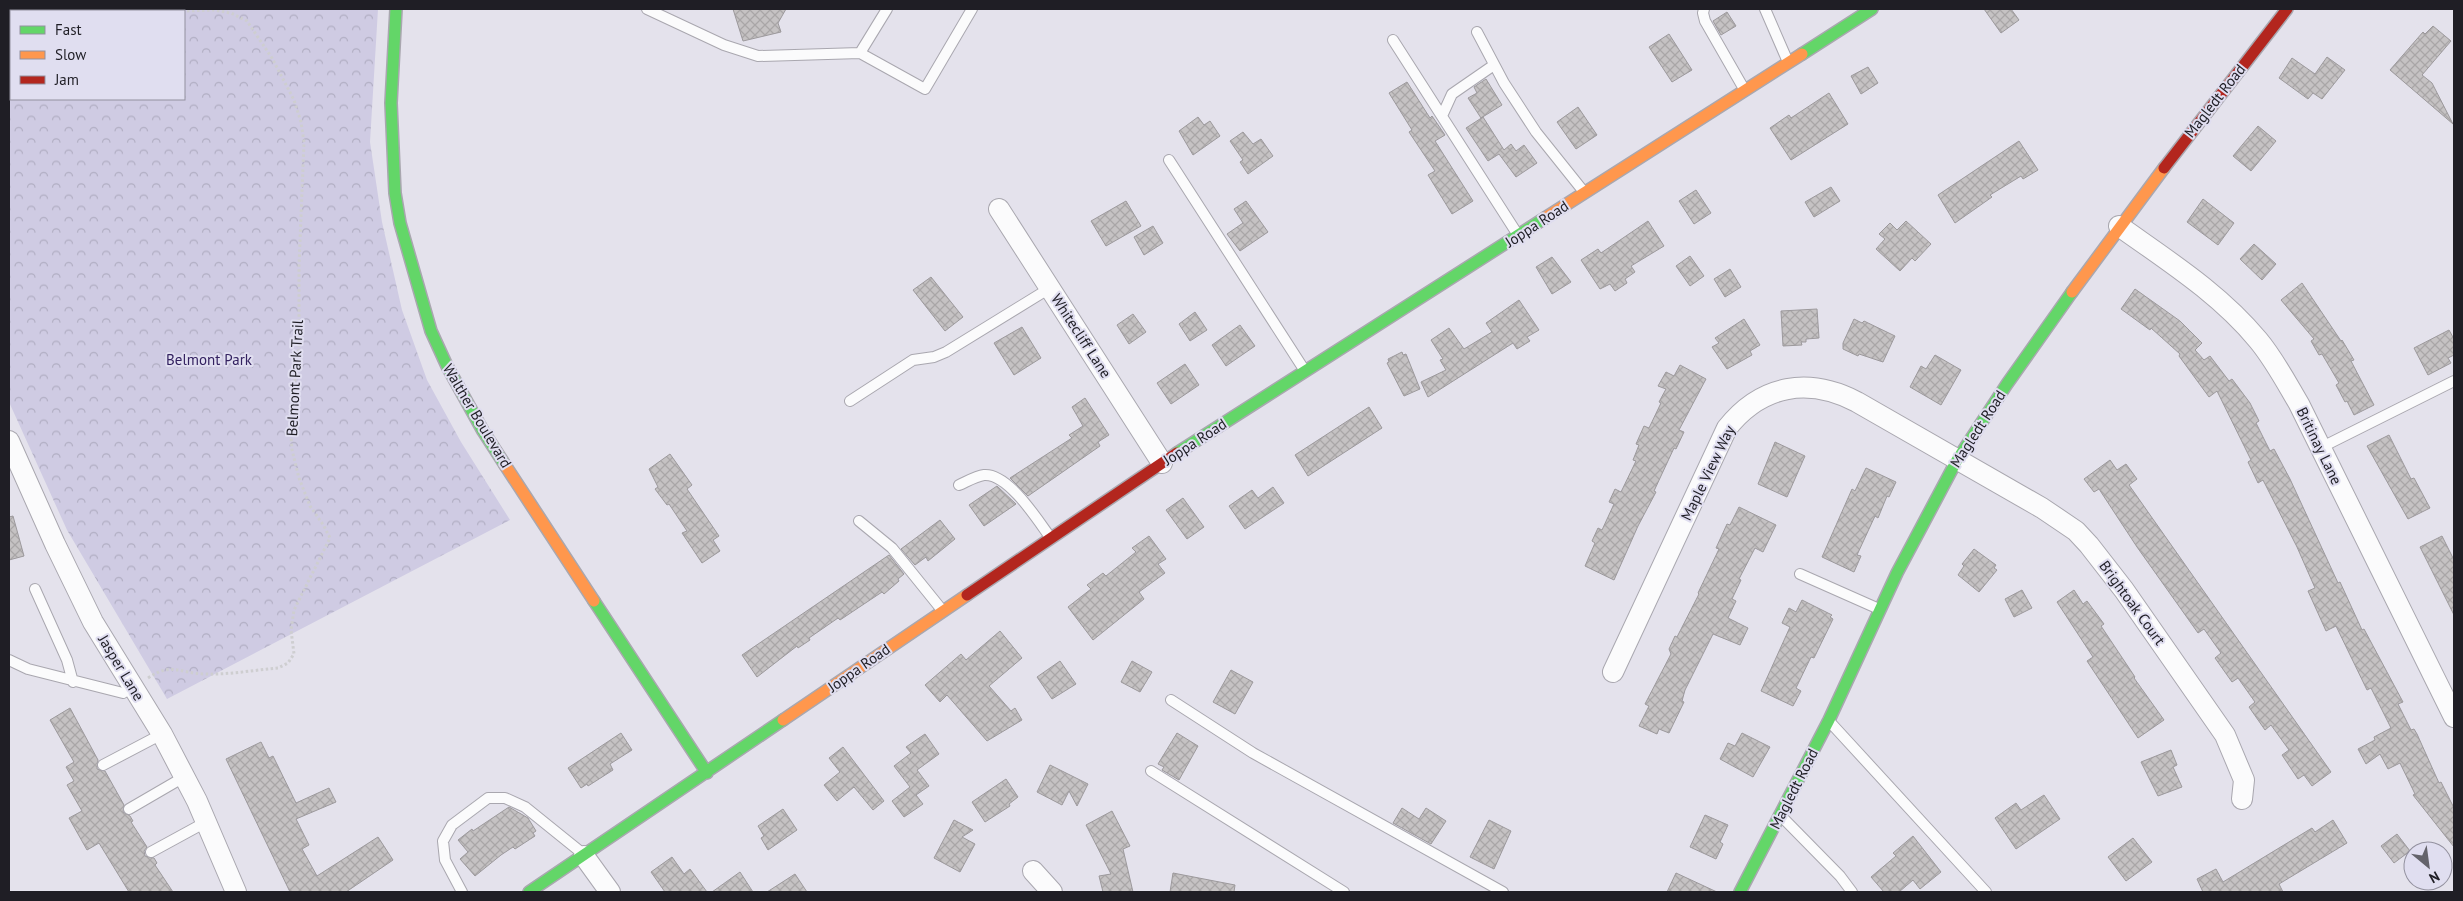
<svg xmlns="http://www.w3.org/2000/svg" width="2463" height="901" font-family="'PT Sans',sans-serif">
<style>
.park{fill:url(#park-crowns);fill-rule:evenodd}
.building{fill:url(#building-cross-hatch);stroke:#9c999c}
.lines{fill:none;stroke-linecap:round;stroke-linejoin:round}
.lane-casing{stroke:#a9a7af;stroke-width:12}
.street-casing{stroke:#a9a7af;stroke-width:22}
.fast-casing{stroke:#a9a7af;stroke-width:14}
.slow-casing{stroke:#a9a7af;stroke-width:14}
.jam-casing{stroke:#a9a7af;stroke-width:14}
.path{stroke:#ceced0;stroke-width:3;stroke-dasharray:2.5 2.5;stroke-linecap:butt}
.lane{stroke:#fbfbfc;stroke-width:10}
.street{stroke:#fbfbfc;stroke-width:20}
.fast{stroke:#63d668;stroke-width:11}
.slow{stroke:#ff974d;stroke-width:11}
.jam{stroke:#b3261e;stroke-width:11}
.labels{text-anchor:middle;stroke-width:4;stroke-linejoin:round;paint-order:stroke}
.street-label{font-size:15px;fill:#1f1e25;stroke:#e0def0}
.park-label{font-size:15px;fill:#332160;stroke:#e0def0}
</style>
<defs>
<pattern id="park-crowns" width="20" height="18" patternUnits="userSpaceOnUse" patternTransform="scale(1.25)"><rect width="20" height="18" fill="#cfcbe3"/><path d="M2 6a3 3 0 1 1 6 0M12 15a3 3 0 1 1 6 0" fill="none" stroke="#b1aec3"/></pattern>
<pattern id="building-cross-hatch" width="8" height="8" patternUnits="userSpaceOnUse" patternTransform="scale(1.25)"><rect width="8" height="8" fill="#c5c2c3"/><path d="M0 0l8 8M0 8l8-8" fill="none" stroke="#a9a6a7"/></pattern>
</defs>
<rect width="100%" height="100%" fill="#e4e2ec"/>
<!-- park -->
<path class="park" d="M9 9H378L370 142 382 222 402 310 427 380 461 442 510 520 167 699 67 530 9 402ZM11 11H184V99H11Z"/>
<!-- building -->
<path class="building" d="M733 9H786L778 23 781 32 743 41Z
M1984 9H2011L2019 20 2001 33Z
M1727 12 1736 26 1721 35 1713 21Z
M2433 26 2451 41 2422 75 2432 83 2453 124 2390 70 2423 32 2425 34Z
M1669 34 1692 70 1672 82 1649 47Z
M2327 57 2345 70 2322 99 2313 93 2308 99 2279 78 2292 58 2315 74Z
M1868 67 1878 83 1861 94 1851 76Z
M1486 79 1502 105 1481 118 1468 98 1477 93 1474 87Z
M1407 82 1430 118 1432 116 1445 135 1435 141 1473 201 1452 214 1428 175 1435 171 1409 132 1412 130 1389 93Z
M1829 93 1848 124 1791 160 1770 128 1789 115 1791 118Z
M1578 107 1597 135 1576 149 1557 122Z
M1198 117 1204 125 1210 121 1220 136 1193 155 1179 131Z
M1483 117 1504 150 1511 144 1516 151 1524 145 1537 163 1516 177 1499 154 1488 161 1466 128Z
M2258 126 2276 141 2251 171 2233 156Z
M1243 132 1253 144 1261 139 1273 156 1248 174 1240 162 1243 160 1230 141Z
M2019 141 2038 170 2023 179 2021 176 1990 195 1992 197 1955 223 1938 195Z
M1831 187 1840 201 1814 217 1805 202Z
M1696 190 1711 213 1694 224 1679 201Z
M2203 199 2234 223 2218 245 2187 222Z
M1126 201 1141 226 1106 246 1091 221Z
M1246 201 1268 232 1240 251 1227 234 1243 223 1234 209Z
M1648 221 1664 246 1631 266 1635 272 1625 279 1627 283 1615 291 1610 284 1600 289 1581 260 1598 249 1601 253Z
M1906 221 1931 244 1915 261 1912 258 1900 271 1876 249 1885 239 1879 234 1890 223 1897 230Z
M1153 226 1163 243 1144 255 1134 237Z
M2254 244 2276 264 2262 280 2240 259Z
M1690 256 1704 276 1690 286 1676 266Z
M1552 257 1571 282 1552 294 1536 267Z
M1730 269 1741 287 1725 297 1714 279Z
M931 277 963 317 945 331 913 290Z
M2302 283 2341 341 2342 340 2354 360 2351 361 2374 405 2354 415 2347 401 2345 402 2336 385 2339 383 2322 354 2319 355 2311 341 2314 339 2281 300Z
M2135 289 2180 321 2202 343 2195 350 2204 360 2210 356 2229 381 2232 379 2250 403 2259 421 2256 423 2270 451 2274 449 2290 479 2338 583 2340 582 2362 630 2364 629 2403 702 2398 704 2411 730 2414 729 2417 734 2439 783 2441 782 2454 808V847L2413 795 2415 794 2400 763 2388 769 2380 754 2366 764 2358 749 2375 740 2374 737 2391 728 2371 688 2367 690 2336 626 2326 631 2308 591 2315 588 2297 547 2263 480 2258 483 2248 462 2251 460 2217 391 2209 397 2179 356 2180 354 2151 328 2150 330 2121 309Z
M1519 300 1539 330 1527 337 1530 341 1517 349 1513 343 1428 397 1421 382 1446 370 1440 360 1443 359 1431 340 1449 328 1464 349 1492 332 1486 323Z
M1817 309 1819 338 1806 339V342H1801L1802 345 1783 346 1781 311Z
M1195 312 1207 330 1190 341 1179 324Z
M1133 314 1146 332 1129 344 1117 325Z
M1744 319 1760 345 1750 351 1752 355 1727 369 1712 347 1719 343 1715 338Z
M1854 319 1862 323 1864 321 1895 336 1883 362 1859 354 1858 356 1843 349V343Z
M1240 325 1255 346 1226 366 1212 345Z
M1022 327 1041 358 1014 375 994 343Z
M2449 330 2454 339V355L2448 358 2451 363 2428 375 2414 348Z
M1402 352 1403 355 1406 354 1420 389 1404 396 1387 363 1389 362 1388 359Z
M1935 355 1961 370 1941 405 1910 387 1921 366 1926 369Z
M1185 364 1199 385 1171 404 1157 383Z
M1680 365 1706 379 1679 430 1684 432 1676 449 1674 448 1654 491 1656 492 1638 526 1614 580 1585 566 1595 543 1592 541 1598 528 1602 530 1614 504 1609 502 1615 489 1621 492 1636 461 1633 460 1639 445 1636 444 1644 426 1649 428 1661 403 1659 402 1666 389 1658 386 1666 372 1674 376Z
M1085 398 1109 435 1098 442 1100 446 1028 496 1010 478 1072 438 1069 435 1083 426 1072 407Z
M1369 407 1382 428 1308 476 1295 455Z
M2389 435 2411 479 2414 478 2430 508 2408 519 2367 446Z
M1775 442 1805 456 1787 497 1758 484Z
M670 454 692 485 687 489 719 536 713 540 720 551 702 563 682 533 687 531 669 504 667 505 655 489 658 487 649 469Z
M2110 460 2117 470 2126 464 2137 479 2129 485 2331 772 2312 786 2304 775 2298 779 2282 755 2289 750 2271 725 2265 730 2249 707 2255 702 2238 678 2232 682 2215 658 2221 653 2204 629 2198 633 2137 547 2099 489 2094 492 2084 479Z
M1866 468 1896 482 1889 497 1887 496 1878 518 1875 516 1857 555 1861 556 1854 572 1822 557 1852 489 1855 491Z
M997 486 1016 504 984 526 969 505Z
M1273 487 1284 503 1245 529 1229 506 1252 490 1258 498Z
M1183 498 1204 527 1187 539 1166 510Z
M1739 507 1776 525 1763 552 1755 548 1739 579 1741 580 1732 599 1736 601 1728 618 1748 628 1740 645 1713 634 1685 690 1682 701 1684 702 1669 733 1659 729 1657 734 1639 726 1649 706 1645 704 1671 654 1669 649 1675 636 1677 637 1699 594 1698 593 1719 549 1716 548 1727 524 1730 525Z
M13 516 24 556 9 560V517Z
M940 520 955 539 928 561 926 557 915 565 901 549Z
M1149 536 1166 559 1158 564 1165 573 1139 592 1144 599 1093 640 1068 607 1091 589 1087 585 1103 573 1106 576 1136 552 1132 548Z
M2442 536 2454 560V615L2420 547Z
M1974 549 1996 565 1994 568 1997 570 1979 592 1958 575 1964 566 1962 564Z
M889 555 904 574 898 579 899 581 884 594 882 592 840 620 838 618 809 638 810 640 798 648 797 646 757 677 742 655Z
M2022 590 2032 608 2014 617 2005 599Z
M2074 590 2083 604 2087 601 2104 624 2101 626 2135 677 2134 678 2164 720 2138 738 2087 661 2093 657 2057 602Z
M1802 600 1832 615 1830 617 1833 619 1814 658 1811 657 1796 688 1801 691 1793 706 1761 691 1790 627 1782 623 1789 608 1796 612Z
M1000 631 1022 658 989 686 1011 711 1015 708 1022 720 987 741 947 695 940 702 925 685 961 654 966 660Z
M1060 661 1076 684 1052 699 1037 677Z
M1132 661 1152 672 1140 692 1121 682Z
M1231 670 1253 682 1235 714 1213 702Z
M70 708 98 760 97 769 105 771 124 805 123 812 130 816 133 821 131 822 147 847 144 851 145 856 154 858 157 863 155 865 173 892H129L99 843 87 850 69 818 82 811 67 785 74 781 66 767 74 762 50 720Z
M621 733 632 750 610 764 613 770 588 786 587 784 581 788 568 768Z
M1177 733 1198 746 1179 780 1162 770 1164 767 1158 764Z
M1742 733 1770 747 1753 777 1720 759 1728 743 1735 746Z
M925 734 939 754 917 770 929 786 916 795 923 804 904 817 892 801 910 787 894 766 911 753 906 747Z
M261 742 269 758 273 756 296 803 329 788 336 802 296 819 309 845 302 849 317 876 378 837 393 860 346 892H290L226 759Z
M843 747 884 801 873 810 854 787 837 801 824 785 840 772 829 758Z
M2171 750 2177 765 2173 767 2182 787 2158 796 2141 762Z
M1050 765 1088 784 1077 806 1069 791 1062 805 1037 792Z
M1006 779 1018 797 1009 804 1010 806 985 822 972 802Z
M2044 795 2060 819 2016 849 1995 818 2016 803 2021 810Z
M509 807 528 818 536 831 533 833 535 836 515 849 513 847 501 855 475 876 460 859 468 852 458 840 472 829 473 831Z
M1402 808 1419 819 1426 808 1446 821 1431 844 1393 823Z
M783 809 797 830 768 850 761 838 764 836 758 826Z
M1112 811 1130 846 1123 849 1133 892H1103L1099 876 1111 874 1086 825Z
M1705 815 1728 825 1720 842 1723 844 1716 859 1690 847Z
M954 820 973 830 962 837 975 844 960 872 934 858Z
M1489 820 1511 831 1494 869 1470 857Z
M2333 820 2347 843 2279 884 2283 892H2203L2197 879 2216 869 2223 882 2312 828 2315 832Z
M2397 834 2410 851 2394 863 2381 846Z
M1913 836 1941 872 1920 889 1913 880 1899 892H1884L1871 877 1896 856 1893 853Z
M2133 838 2152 862 2126 881 2108 857Z
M672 857 684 874 690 869 707 892H665L651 872Z
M740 872 753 892H712Z
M1173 873 1235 885 1234 892H1170Z
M1676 873 1717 892H1667Z
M795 874 807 892H767Z"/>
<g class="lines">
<defs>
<path id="lane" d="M647 9 724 45 758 56 860 53 887 9
M1704 9 1703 13 1705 21 1744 89
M1765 9 1788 62
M1477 32 1504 83 1536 132 1584 192
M1393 40 1518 235
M860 53 925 89 972 9
M1442 116 1452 94 1494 65
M1169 160 1305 371
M850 401 913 360 934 357 946 352 1050 288
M2320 448 2454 381
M959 485C966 482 976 476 984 475 1008 473 1037 519 1050 537
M859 521 892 548 942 610
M1800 574 1879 609
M35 589 67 660 73 682
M9 660 28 669 123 693 132 687
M1171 700 1253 753 1503 892
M1829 721 1986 892
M103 765 162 734
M1151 771 1344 892
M129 809 184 777
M1782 817 1840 876 1852 892
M151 852 206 822
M462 892 445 860 443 841 452 825 488 798H505L525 807 582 853"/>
<path id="street" d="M999 209 1162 463
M2119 226C2168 261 2219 293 2258 340 2274 359 2286 382 2299 404L2454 717
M9 441 55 544 93 622 162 734 197 801 236 892
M1613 672 1727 428C1762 384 1809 377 1857 402L2042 508 2076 531 2089 545 2124 590 2225 735 2244 780 2242 799
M584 856 610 892
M1033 871 1052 892"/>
<path id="fast" d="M396 9 391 103 395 193 400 223 431 331 447 366 483 431 505 465
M1802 54 1872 9
M1177 453 1545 218
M594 601 707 773
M529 892 783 720
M1740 892 1829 720 1897 573 1957 460 2007 384 2072 292"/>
<path id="slow" d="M1545 218 1802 54
M2072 292 2164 168
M505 465 594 601
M783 720 967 595"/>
<path id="jam" d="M2164 168 2287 9
M967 595 1177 453"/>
</defs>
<!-- lane casing -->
<use href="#lane" class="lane-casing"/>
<!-- street casing -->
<use href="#street" class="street-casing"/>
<!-- fast casing -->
<use href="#fast" class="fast-casing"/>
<!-- slow casing -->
<use href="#slow" class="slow-casing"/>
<!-- jam casing -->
<use href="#jam" class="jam-casing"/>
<!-- path -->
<path class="path" d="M14 9 28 11
M148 678C172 662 179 673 204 674 228 675 254 670 278 668L288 663 294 654 291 630 294 610 330 538 324 526 310 506 299 478 292 450 290 422 299 347V266L304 142 301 122 294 100 272 58 247 21 231 13 214 10 184 11"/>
<!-- lane -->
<use href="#lane" class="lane"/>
<!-- street -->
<use href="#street" class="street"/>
<!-- fast -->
<use href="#fast" class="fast"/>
<!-- slow -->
<use href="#slow" class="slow"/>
<!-- jam -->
<use href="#jam" class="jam"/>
</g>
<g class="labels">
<!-- street labels -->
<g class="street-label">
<text transform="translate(2215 101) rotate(-52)" y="5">Magledt Road</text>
<text transform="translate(1537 224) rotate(-33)" y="5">Joppa Road</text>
<text transform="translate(1081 336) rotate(57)" y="5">Whitecliff Lane</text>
<text transform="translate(295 378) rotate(-87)" y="5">Belmont Park Trail</text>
<text transform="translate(477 416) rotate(59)" y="5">Walther Boulevard</text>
<text transform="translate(1978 429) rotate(-57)" y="5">Magledt Road</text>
<text transform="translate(1195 442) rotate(-33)" y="5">Joppa Road</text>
<text transform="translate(2319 446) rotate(64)" y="5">Britinay Lane</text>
<text transform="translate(1708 473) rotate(-64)" y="5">Maple View Way</text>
<text transform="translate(2132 603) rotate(54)" y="5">Brightoak Court</text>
<text transform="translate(121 668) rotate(59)" y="5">Jasper Lane</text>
<text transform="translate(859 668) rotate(-35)" y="5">Joppa Road</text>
<text transform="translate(1794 789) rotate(-63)" y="5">Magledt Road</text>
</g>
<!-- park labels -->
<g class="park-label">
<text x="209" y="365">Belmont Park</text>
</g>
</g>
<!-- border -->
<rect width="2463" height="901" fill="none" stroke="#1f1e25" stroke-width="20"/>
<!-- legend -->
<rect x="10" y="10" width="175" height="90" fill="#e0def0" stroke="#93919f"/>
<rect x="20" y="26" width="25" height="8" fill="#63d668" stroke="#93919f"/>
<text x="55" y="35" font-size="15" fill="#1f1e25">Fast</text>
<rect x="20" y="51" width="25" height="8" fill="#ff974d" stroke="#93919f"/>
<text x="55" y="60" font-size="15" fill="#1f1e25">Slow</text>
<rect x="20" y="76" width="25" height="8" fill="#b3261e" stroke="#93919f"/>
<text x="55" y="85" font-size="15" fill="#1f1e25">Jam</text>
<!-- north arrow -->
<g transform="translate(2428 866) rotate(151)"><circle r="24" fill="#e0def0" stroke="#93919f"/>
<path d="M0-4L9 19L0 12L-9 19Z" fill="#64636b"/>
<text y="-8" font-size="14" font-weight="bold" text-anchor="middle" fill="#1f1e25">N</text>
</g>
</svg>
